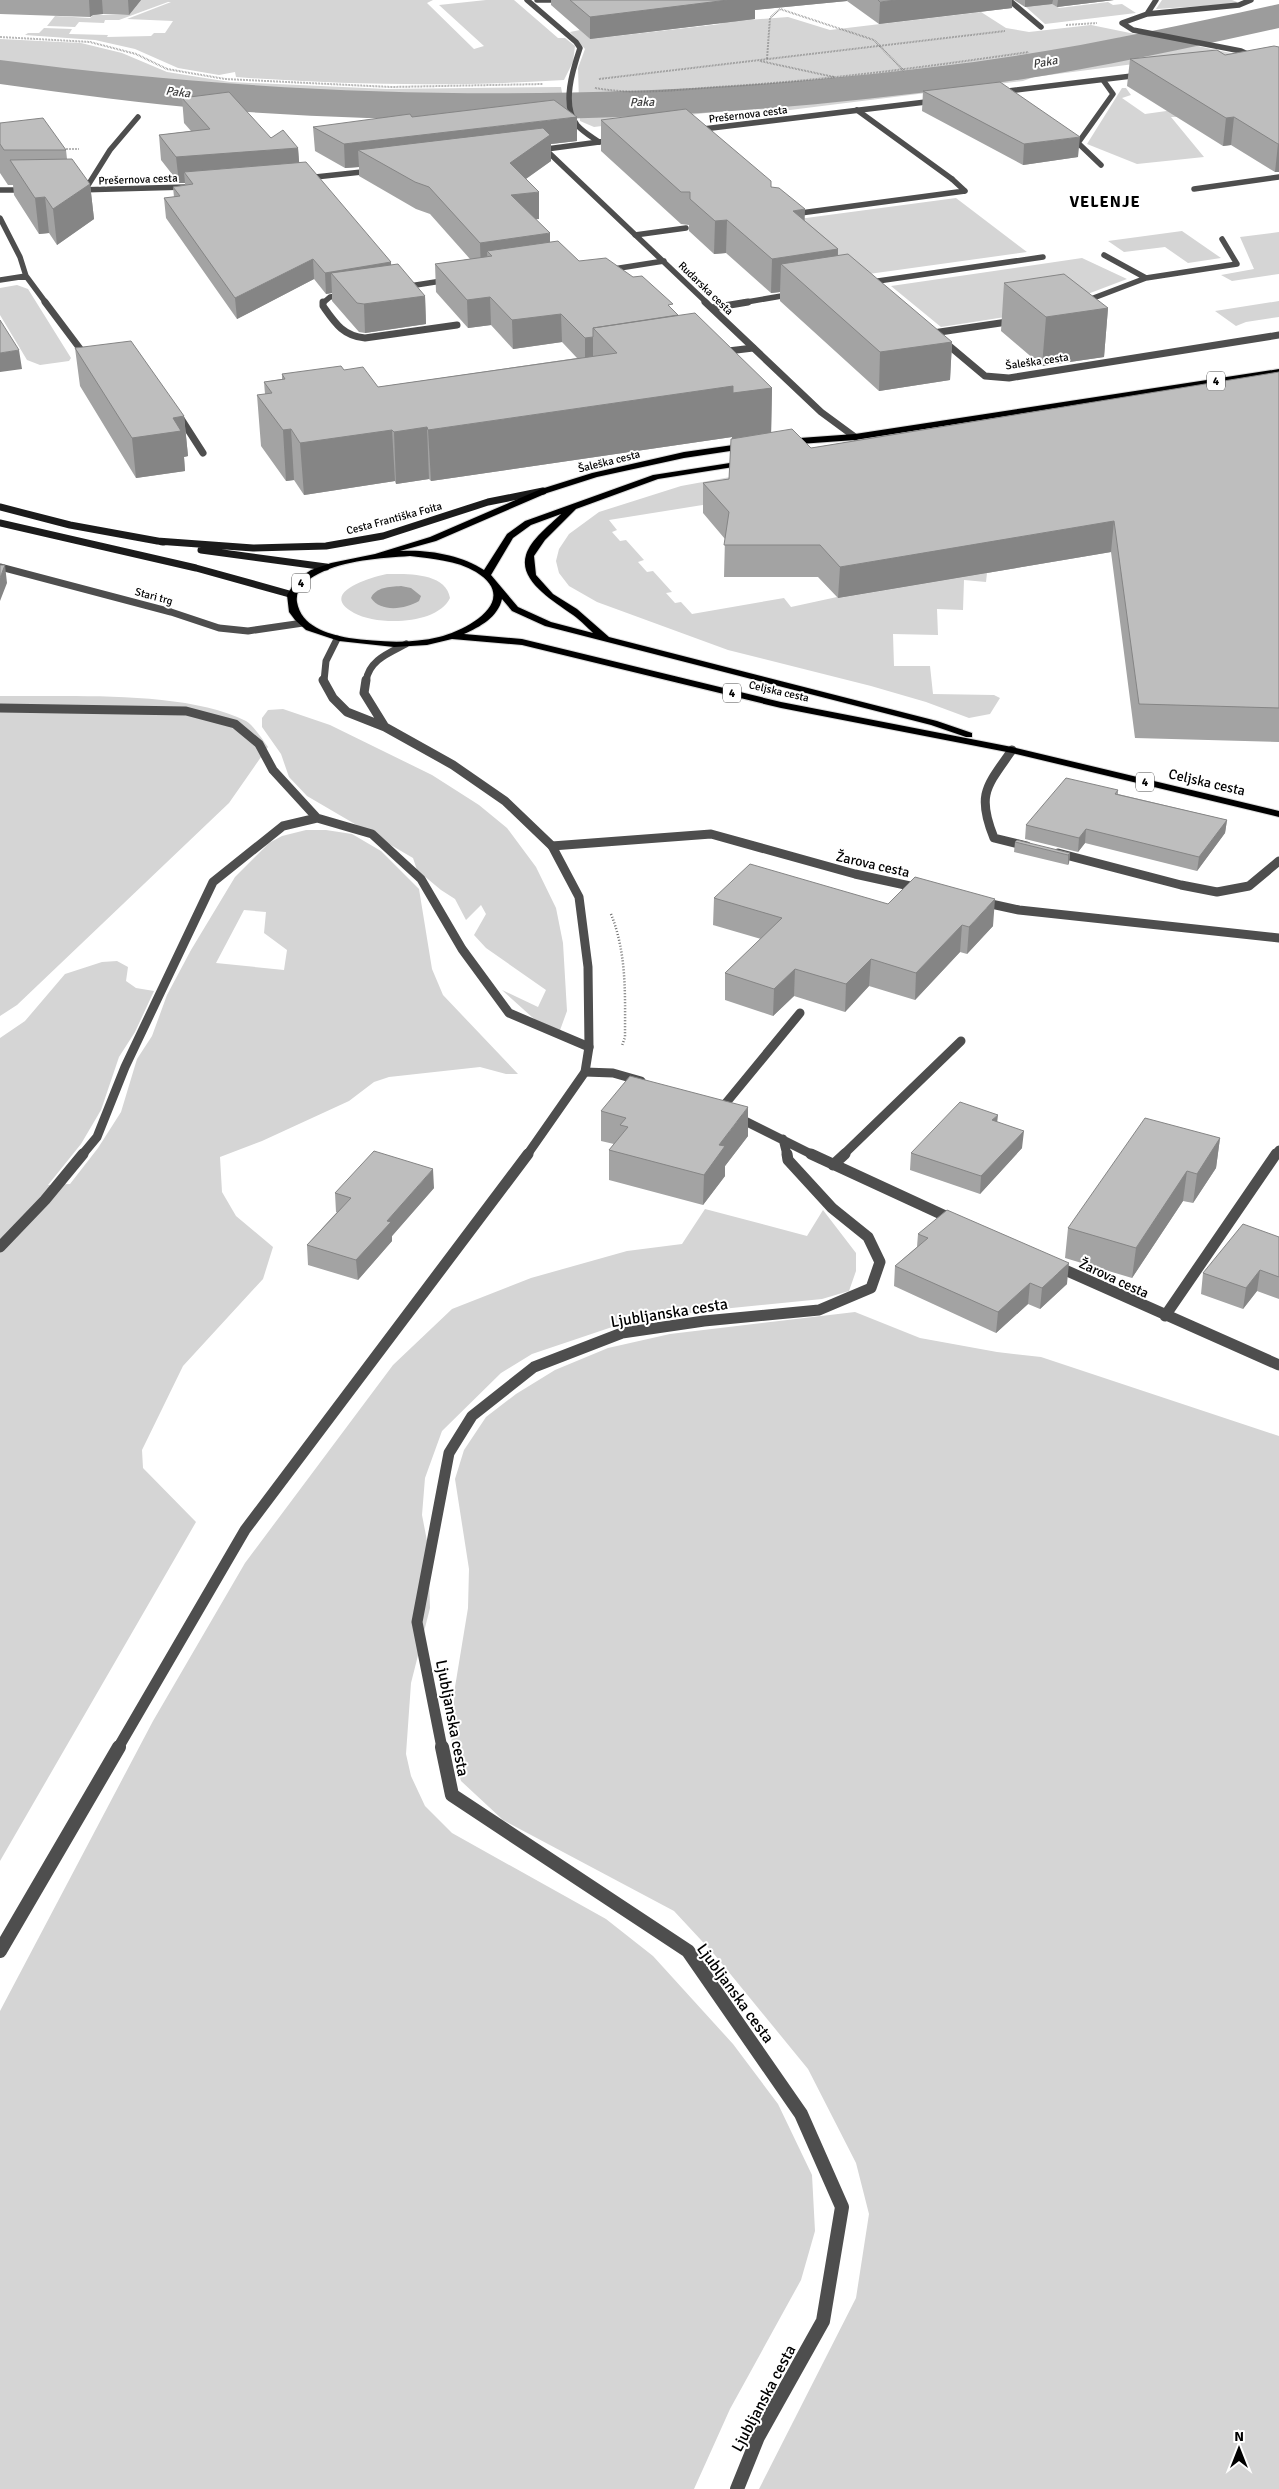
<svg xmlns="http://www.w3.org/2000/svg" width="1279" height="2489" font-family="Signika,sans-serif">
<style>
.green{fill:#d5d5d5;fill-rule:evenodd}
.water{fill:#9c9c9c}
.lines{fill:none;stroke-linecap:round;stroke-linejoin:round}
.river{fill:#9c9c9c;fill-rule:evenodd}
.primary-casing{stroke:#dbdbdb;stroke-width:2}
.path-far1{stroke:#707070;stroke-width:2;stroke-dasharray:0.5 1;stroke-linecap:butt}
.path{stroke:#707070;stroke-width:2.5;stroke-dasharray:1 2;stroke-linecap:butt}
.service-far3{stroke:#4e4e4e;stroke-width:5.5}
.service-far2{stroke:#4e4e4e;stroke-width:7}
.service-far1{stroke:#4e4e4e;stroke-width:9}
.service{stroke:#4e4e4e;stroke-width:11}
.pedestrian-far1{stroke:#4e4e4e;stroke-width:5.5}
.pedestrian{stroke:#4e4e4e;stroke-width:7}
.minor-far4{stroke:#4e4e4e;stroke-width:5.5}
.minor-far3{stroke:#4e4e4e;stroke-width:7}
.minor-far2{stroke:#4e4e4e;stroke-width:9}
.minor-far1{stroke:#4e4e4e;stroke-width:11}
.minor{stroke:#4e4e4e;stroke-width:14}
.tertiary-far3{stroke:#4e4e4e;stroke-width:7}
.tertiary-far2{stroke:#4e4e4e;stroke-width:9}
.tertiary-far1{stroke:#4e4e4e;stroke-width:11}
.tertiary{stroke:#4e4e4e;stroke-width:14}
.secondary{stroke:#1b1b1b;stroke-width:7}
.primary{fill:#000;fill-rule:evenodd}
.wall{fill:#a3a3a3}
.shaded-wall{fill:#858585}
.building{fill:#bebebe;stroke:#858585}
.labels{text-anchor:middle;stroke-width:4;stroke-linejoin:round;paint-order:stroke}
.far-street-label{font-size:11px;fill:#000;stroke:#fff}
.far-water-label{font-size:12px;font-style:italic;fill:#3d3d3d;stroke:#fff}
.shield{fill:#fff;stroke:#4c4c4c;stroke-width:1}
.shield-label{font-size:12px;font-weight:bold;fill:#000}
.street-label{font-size:14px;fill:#000;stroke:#fff}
.far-district-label{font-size:16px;font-weight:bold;letter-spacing:1px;fill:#000;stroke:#fff}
.near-street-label{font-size:16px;fill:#000;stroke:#fff}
</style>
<rect width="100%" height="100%" fill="#fff"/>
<!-- green -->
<path class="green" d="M115 0H433L427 3 474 49 484 46 439 5 486 0H514L558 38H565L575 46 573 62 564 80C455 87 345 85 236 77L235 72 219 75 178 68 135 49 95 40 25 35 28 33H39L44 28 72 29 69 34 108 35 107 37 151 36 154 33H165L173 21 127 19 171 2H168L119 20H105L104 23 79 22 75 27 47 26 55 16 90 18 93 15H129Z
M1018 0H1046L1059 8 1108 2 1113 5 1122 4 1136 13 1045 24Z
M1162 0H1232L1237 2 1235 4 1156 9Z
M981 12 1006 28 1029 32 1091 25 1140 35 1118 38 1100 47 1033 61 900 81 746 94 579 102 578 68 585 49 570 32 580 30 590 39 721 24 713 17 723 22 788 17 830 30Z
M0 39 81 43 122 53 167 72 230 82 387 89 559 87H561L564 103 524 105 271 97 88 80 0 68Z
M1179 42 1235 54 1180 58 1034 77 1023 81 790 110 738 109 594 127 580 121 579 110C740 105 901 88 1061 63 1106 56 1136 63 1179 42Z
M1122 88H1126L1131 95 1122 98 1145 114 1209 105 1205 117H1171L1204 157 1137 164 1087 144Z
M956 198 1027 252 840 278 776 222Z
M1182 231 1221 258 1188 263 1165 247 1124 252 1108 241Z
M1279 232V274L1232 281 1221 275 1254 269 1240 237Z
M1082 258 1127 279 1043 311 941 327 891 286Z
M17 285 28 289 71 358 69 361 40 365 27 360 0 315V288Z
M1279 301V317L1246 322 1236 326 1215 311Z
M741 475 715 503 609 520 617 530 612 532 620 541 626 540 644 560 638 562 647 572 653 571 672 592 666 593 675 603 681 602 692 614 784 598 791 607 837 597 839 598 987 573 986 582 964 580 963 610 937 609 938 635 893 634 894 666H930L933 694 994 695 1000 698 990 714 969 718 926 702 871 686 728 650 597 602 569 586 559 573 556 561 559 549 569 534 599 512 681 486Z
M387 574C406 574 446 572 450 598 437 625 378 626 354 613 317 593 371 577 387 574Z
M0 696C69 697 185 690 246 721 254 726 262 739 268 747L229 803 17 1005 0 1016Z
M283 709 330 725 432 775 479 805 507 828 536 867 556 908 563 943 567 1011 559 1033 543 1027 502 990 538 1007 546 990 486 948 474 935 486 914 481 905 466 920 455 899 441 890 417 870 413 858 307 796 289 777 281 754 262 727V718L268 710Z
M306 830H326L352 834 381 851 419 889 432 969 443 995 518 1074H506L480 1067 389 1077 374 1082 349 1101 262 1141 220 1157 222 1192 236 1216 273 1247 263 1279 183 1366 142 1450 143 1468 196 1522 0 1861V1038L25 1021 65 974 102 962 117 961 128 967 126 981 136 988 154 991 135 1032 119 1057 101 1110 81 1144 48 1185 70 1184 98 1148 121 1112 137 1059 152 1036 167 995 191 950 235 877 269 843 282 836ZM244 910 266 912 264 933 287 950 284 970 216 963Z
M705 1209 807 1236 823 1210 856 1253V1271L849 1291 822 1299 702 1311 621 1324 532 1354 501 1373 442 1431 425 1478 422 1515 428 1546 430 1608 411 1683 406 1754 411 1776 425 1806 452 1833 606 1919 653 1956 733 2044 778 2104 812 2175 815 2231 801 2280 730 2409 694 2489H0V2011L153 1721 245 1563 393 1365 452 1309 531 1278 627 1251 682 1244Z
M855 1312 920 1338 997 1352 1041 1357 1279 1436V2489H759L856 2298 869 2214 856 2163 808 2069 714 1954 674 1911 503 1820 461 1781 451 1747 455 1687 468 1608 469 1569 455 1479 464 1450 486 1417 516 1394 555 1370 608 1348 670 1334Z"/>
<!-- water -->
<path class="water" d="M401 586 411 588 421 596 419 601C406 609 381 613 371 598 376 587 389 587 401 586Z"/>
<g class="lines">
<!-- river -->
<path class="river" d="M1279 4V28C1178 50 1077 73 974 86 724 120 470 129 219 110 145 104 73 94 0 84V60C327 103 647 105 974 62 1077 48 1178 26 1279 4Z"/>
<defs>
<path id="primary" d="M1279 369V373L855 440 786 445 782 442 786 439 855 434Z
M747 443 751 446 750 448 684 458 597 477 547 493 436 541 400 551C427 549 462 555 484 570L507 534 525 521 653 475 749 460 750 462 746 465 658 479 576 509 545 540 534 556 536 575 553 594 577 609 609 637 937 721 972 733V737H966L931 725 545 626 512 611 502 599C498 617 480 627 464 634L522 639 781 702 1012 747 1279 811V817L1012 753 781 708 522 645 452 639 427 645 394 647 339 641 306 630 295 620 289 612 287 595 296 580 311 570 331 563 375 554 430 537 541 489 592 473 684 452ZM561 514C549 526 531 539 526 555 518 581 554 601 570 613 578 618 586 626 593 633L551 622 518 607 491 575 513 538 531 525ZM410 556C432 559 456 560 476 572 521 600 468 630 439 637 410 644 379 642 349 638 327 634 301 626 297 602 295 589 306 580 318 574 345 560 380 558 410 556Z"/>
</defs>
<!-- primary casing -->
<use href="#primary" class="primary-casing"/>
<!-- path-far1 -->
<path class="path-far1" d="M1066 25 1097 23
M0 37 90 42 136 54 167 69 225 79 391 87 543 84
M767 59 770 18 780 9 874 40 904 71
M760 61 834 77
M599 79 1005 31
M595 88C635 95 675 90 716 87 821 81 925 67 1029 52
M63 149H79"/>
<!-- path -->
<path class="path" d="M611 914C627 954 625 995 625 1037L622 1046"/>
<!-- service-far3 -->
<path class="service-far3" d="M537 0H566
M857 110 952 179
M85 190 110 150 138 117
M607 270 664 261
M403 287 448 280
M323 303 330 297 344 295"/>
<!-- service-far2 -->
<path class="service-far2" d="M323 302V306C335 323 343 336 365 338L457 325
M720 352 753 348"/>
<!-- service-far1 -->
<path class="service-far1" d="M0 708 186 711 235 724 259 744 273 770 317 818
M1012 750C987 786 976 794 994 838L1027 846
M1058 853 1181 885 1217 892 1249 886 1279 861
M82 1155 97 1137 125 1067 213 882 283 826 317 818 372 834 421 879 462 949 509 1013 589 1047"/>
<!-- service -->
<path class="service" d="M0 1247 45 1200 83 1154"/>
<!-- pedestrian-far1 -->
<path class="pedestrian-far1" d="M527 0 576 42 580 48C573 69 561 105 577 125 583 132 592 137 599 142
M1009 0 1041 27
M1156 0 1147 14 1122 23 1133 30 1241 51 1254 57
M1147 14 1239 5 1251 0
M1101 165 1078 143 1113 94 1103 80
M952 179 965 191
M1194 189 1279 177
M793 214 965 191
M635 235 686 228
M1146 278 1237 264 1222 239
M871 282 1043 257
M1083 302 1146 278 1104 255"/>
<!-- pedestrian -->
<path class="pedestrian" d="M933 333 1014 321"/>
<!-- minor-far4 -->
<path class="minor-far4" d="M1000 92 1140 75
M695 130 934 101
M539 150 614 140
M546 150 707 303
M306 178 371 171
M0 190H27
M78 190 186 187
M0 218 20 257 26 276 46 303
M0 280 26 276
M741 303 793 294"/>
<!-- minor-far3 -->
<path class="minor-far3" d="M45 302 87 358
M705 302 821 412 855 437
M712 308 748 302
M941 339 985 376 1009 378 1279 335
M178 414 203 453
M0 567 171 612 219 628 248 631 303 623"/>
<!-- minor-far2 -->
<path class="minor-far2" d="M552 846 711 834 855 874 919 888
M982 902 1019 910 1279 938
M585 1072 613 1073 641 1081
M721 1109 800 1013
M737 1117 813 1155
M783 1139 787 1155
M843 1155 961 1041
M1276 1155 1279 1150"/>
<!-- minor-far1 -->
<path class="minor-far1" d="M811 1154 954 1220
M833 1165 845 1154
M1056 1266 1279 1365
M1165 1316 1276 1154
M442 1748 417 1622 449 1453 472 1416 534 1367 622 1333 704 1321 819 1310 871 1288 880 1262 868 1237 832 1208 788 1160 787 1154"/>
<!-- minor -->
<path class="minor" d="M442 1747 452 1795 688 1951 801 2114 842 2207 823 2321 758 2437 737 2489"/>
<!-- tertiary-far3 -->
<path class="tertiary-far3" d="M324 681 326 661 337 639
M366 681C369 660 389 653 406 644"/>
<!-- tertiary-far2 -->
<path class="tertiary-far2" d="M323 680 333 698 347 712 385 727 453 765 505 801 552 846 579 897 588 967 589 1047 585 1072 527 1155
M366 680 364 693 385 727"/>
<!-- tertiary-far1 -->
<path class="tertiary-far1" d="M118 1748 245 1530 528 1154"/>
<!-- tertiary -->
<path class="tertiary" d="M0 1951 119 1747"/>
<!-- secondary -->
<path class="secondary" d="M0 507 70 525 163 542
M0 523 196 568 293 595
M157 541 253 548 326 546 383 536 488 502 543 491
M201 550 326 567"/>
<!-- primary -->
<use href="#primary" class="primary"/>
</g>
<!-- wall -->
<path class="wall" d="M0 0H141L129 15 103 14 93 15 90 17 0 14Z
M551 0H1012V8L879 24 847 1 755 10V19L590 39 551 5Z
M1014 0H1114L1057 7 1052 4 1025 7Z
M1279 47V172H1275L1231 145 1223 146 1127 86 1130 59 1225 55Z
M923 91 1078 157 1023 165 922 111Z
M182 98 271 138 298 148 299 163 391 262V265L425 296 426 324 365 333 359 332 332 301V293L326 294 314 279 237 319 166 218 164 198 174 197 173 187 185 185V183H179L161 160 159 135 191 131 184 123Z
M412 117 577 141 551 144V161L526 179 539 219H535L550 242 579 261 673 310 678 315 772 388 771 432 811 448 1279 372V742L1135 738 1111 552 838 598 818 577H724L725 539 703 513V483L729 479 732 437 431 481 429 479 396 484 395 481 304 495 294 480 286 481 261 446 257 395 265 394 264 382 282 379V374L344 370 378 387 577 358 562 342 513 349 491 325 468 328 436 292 435 264 470 259 430 214 416 209 359 176V167L345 168 315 151 313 127Z
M601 120 771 187 805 221 838 249V255L952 342 950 380 879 391 780 301V292L771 293 726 253 714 254 689 231V225L681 224 601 151Z
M0 123 66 150 67 159 90 184 94 219 57 245 49 233 39 234 14 195 13 185H8L0 173Z
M1004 283 1108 308 1104 357 1042 366 1001 331Z
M75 348 184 416 188 456 184 457 185 471 136 478 80 386Z
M1118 790V794L1227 820 1225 833 1197 871 1085 843 1078 852 1025 839 1026 825Z
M1015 842 1070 853 1069 863 1068 865 1014 852Z
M714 898 888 904 993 926 967 954 960 952 915 1000 869 986 845 1012 794 996 773 1016 725 1000V973L761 939 713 925Z
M601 1111 748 1136 725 1166V1176L703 1205 609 1180V1150L614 1144 601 1141Z
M997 1122 1022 1148 980 1194 910 1170 911 1153Z
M1220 1138 1216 1168 1193 1203 1183 1201 1132 1278 1065 1258 1068 1228Z
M434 1188 392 1236V1241L358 1280 308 1265 307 1245 337 1212H336L335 1193Z
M918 1234 1067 1284 1040 1309 1028 1304 996 1333 894 1286 895 1266 917 1247Z
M1279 1237V1299L1257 1291 1243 1309 1201 1294 1203 1273Z"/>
<!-- shaded-wall -->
<path class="shaded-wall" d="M89 0H102L103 14 93 15 90 17Z
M128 0H141L129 15Z
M728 0H847V1L755 10V19L590 39V17Z
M896 0H1012V8L879 24 880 2Z
M1025 0H1053L1052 4 1025 7Z
M1058 0H1114L1057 7Z
M577 117V141L551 144V161L510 190 358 150 359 167 345 168 344 144Z
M1234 117 1231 145 1223 146 1226 118Z
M1080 137 1078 157 1023 165 1024 144Z
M1278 144H1279V172H1275Z
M298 148 300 173 184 172 185 183H179L176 157Z
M90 184 94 219 57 245 53 209Z
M539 192V219L512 222 511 195Z
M45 197 49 233 39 234 35 198Z
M805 209 804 242 793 211Z
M727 220 726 253 714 254 715 221Z
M550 233V261L487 251 488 270 481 271 480 243Z
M838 249 837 283 781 264 780 292 771 293 772 259Z
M313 259 314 279 237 319 235 298Z
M391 262 392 283 331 273 332 293 326 294 325 273Z
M425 296 426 324 365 333 364 304Z
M490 297 491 325 468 328 467 300Z
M1108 308 1104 357 1042 366 1046 317Z
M561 314 562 342 513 349 512 320Z
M593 337V366L585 367V338Z
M952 342 950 380 879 391 880 352Z
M19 350 22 369 0 372V353Z
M733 386 772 388 771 439 732 443V437L431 481 428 430Z
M184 416 188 456 184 457 185 471 136 478 132 438 173 418Z
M427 427 429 479 396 484 394 432Z
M291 429 294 480 286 481 283 430Z
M392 430 395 481 304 495 300 443Z
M1114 521 1111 552 838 598 840 567Z
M5 565 7 583 0 601V578Z
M1227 820 1225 833 1197 871 1199 857Z
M1086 829 1085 843 1078 852 1079 838Z
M1070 853 1069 863 1068 865V855Z
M995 899 993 926 967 954 969 927Z
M962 925 960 952 915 1000 916 973Z
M871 959 869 986 845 1012 846 984Z
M795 969 794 996 773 1016 774 989Z
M748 1107V1136L725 1166V1176L703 1205 704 1175 719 1145Z
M998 1115 996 1132 992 1120Z
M1024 1131 1022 1148 980 1194 981 1176Z
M1220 1138 1216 1168 1193 1203 1197 1174Z
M433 1169 434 1188 392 1236V1241L358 1280 356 1260 387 1221Z
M1187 1171 1183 1201 1132 1278 1136 1248Z
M1069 1263 1067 1284 1040 1309 1042 1288Z
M1260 1270 1257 1291 1243 1309 1246 1288Z
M1030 1283 1028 1304 996 1333 998 1312Z"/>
<!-- building -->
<path class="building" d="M570 0H728L590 17Z
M878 0H896L880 2Z
M1274 46 1279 47V144H1278L1234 117 1226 118 1130 59 1217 50 1225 55Z
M1000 82 1080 137 1024 144 923 91Z
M229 92 271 138 283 130 298 148 176 157 159 135 210 129 182 98Z
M554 100 577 117 344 144 313 127 410 114 412 117Z
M686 109 771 181V187L779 188 805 209 793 211 838 249 772 259 727 220 715 221 690 199V192H681L601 120Z
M43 118 66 150H4L0 144V123Z
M543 128 550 135 510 163 539 192 511 195 550 233 480 243 429 187 415 182 358 150Z
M72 159 90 184 53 209 45 197 35 198 10 160Z
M306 162 391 262 325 273 313 259 235 298 164 198 180 196 173 187 193 184 184 172Z
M558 241 579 261 606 258 633 277 642 276 673 304 668 305 678 315 593 328V337L585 338 561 314 512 320 490 297 467 300 435 264 492 256 487 251Z
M848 254 952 342 880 352 781 264Z
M398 264 425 296 364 304 357 303 331 273Z
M1064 274 1108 308 1046 317 1004 283Z
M695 313 772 388 733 393V386L428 430 427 427 394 432 392 430 300 443 291 429 283 430 257 395 272 393 264 382 285 379 282 374 341 366 344 370 363 367 378 387 617 353 593 328Z
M0 320 19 350 0 353Z
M131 341 184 416 173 418 181 431 132 438 75 348Z
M1279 372V708L1139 704 1114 521 840 567 820 545H724L729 512 703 483 729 479 731 439 792 429 811 448Z
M0 565H5L0 578Z
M1066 778 1118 790 1115 794 1227 820 1199 857 1086 829 1079 838 1026 825Z
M1017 840 1070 853 1068 855 1015 842Z
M750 864 888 904 915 877 995 899 969 927 962 925 916 973 871 959 846 984 795 969 774 989 725 973 782 918 714 898Z
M630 1076 748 1107 719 1145 725 1146 704 1175 609 1150 628 1127 620 1125 626 1118 601 1111Z
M960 1102 998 1115 992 1120 1024 1131 981 1176 911 1153Z
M1145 1118 1220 1138 1197 1174 1187 1171 1136 1248 1068 1228Z
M374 1151 433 1169 387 1221 391 1222 356 1260 307 1245 351 1198 335 1193Z
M947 1210 1069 1263 1042 1288 1030 1283 998 1312 895 1266 928 1238 918 1234Z
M1243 1224 1279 1237V1277L1260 1270 1246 1288 1203 1273Z"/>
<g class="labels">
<!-- far-street labels -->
<g class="far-street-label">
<text transform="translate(748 114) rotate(-7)" y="4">Prešernova cesta</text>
<text transform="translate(138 179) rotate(-2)" y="4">Prešernova cesta</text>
<text transform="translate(706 288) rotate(44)" y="4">Rudarska cesta</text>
<text transform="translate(1037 361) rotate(-8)" y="4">Šaleška cesta</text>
<text transform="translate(609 461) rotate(-14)" y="4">Šaleška cesta</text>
<text transform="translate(394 518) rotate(-15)" y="4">Cesta Františka Foita</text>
<text transform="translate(154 596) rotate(15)" y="4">Stari trg</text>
<text transform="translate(779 691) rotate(13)" y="4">Celjska cesta</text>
</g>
<!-- far-water labels -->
<g class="far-water-label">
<text transform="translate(1045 62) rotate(-10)" y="4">Paka</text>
<text transform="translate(178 92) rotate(7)" y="4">Paka</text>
<text transform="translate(642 102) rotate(-1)" y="4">Paka</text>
</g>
<!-- shield labels -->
<g class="shield">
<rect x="1207" y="371.5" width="18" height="19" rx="4"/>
<rect x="292" y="573.5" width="18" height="19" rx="4"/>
<rect x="723" y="683.5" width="18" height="19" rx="4"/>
<rect x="1136" y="772.5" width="18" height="19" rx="4"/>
</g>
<g class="shield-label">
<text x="1216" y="385">4</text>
<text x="301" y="587">4</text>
<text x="732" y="697">4</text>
<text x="1145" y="786">4</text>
</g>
<!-- street labels -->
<g class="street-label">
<text transform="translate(1207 782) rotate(13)" y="5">Celjska cesta</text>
<text transform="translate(873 864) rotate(13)" y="5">Žarova cesta</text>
<text transform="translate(1114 1278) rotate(25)" y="5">Žarova cesta</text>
</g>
<!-- far-district labels -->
<g class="far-district-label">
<text x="1105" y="207">VELENJE</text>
</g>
<!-- near-street labels -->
<g class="near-street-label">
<text transform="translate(669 1312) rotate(-9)" y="6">Ljubljanska cesta</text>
<text transform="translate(453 1718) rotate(79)" y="6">Ljubljanska cesta</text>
<text transform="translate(736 1993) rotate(54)" y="6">Ljubljanska cesta</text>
<text transform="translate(763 2398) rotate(-62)" y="6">Ljubljanska cesta</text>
</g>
</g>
<!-- north arrow -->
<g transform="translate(1239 2449)" stroke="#ffffff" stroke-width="4" paint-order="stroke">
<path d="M0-4L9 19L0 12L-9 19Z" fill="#000000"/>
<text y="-8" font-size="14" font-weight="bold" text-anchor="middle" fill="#000000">N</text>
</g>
</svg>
